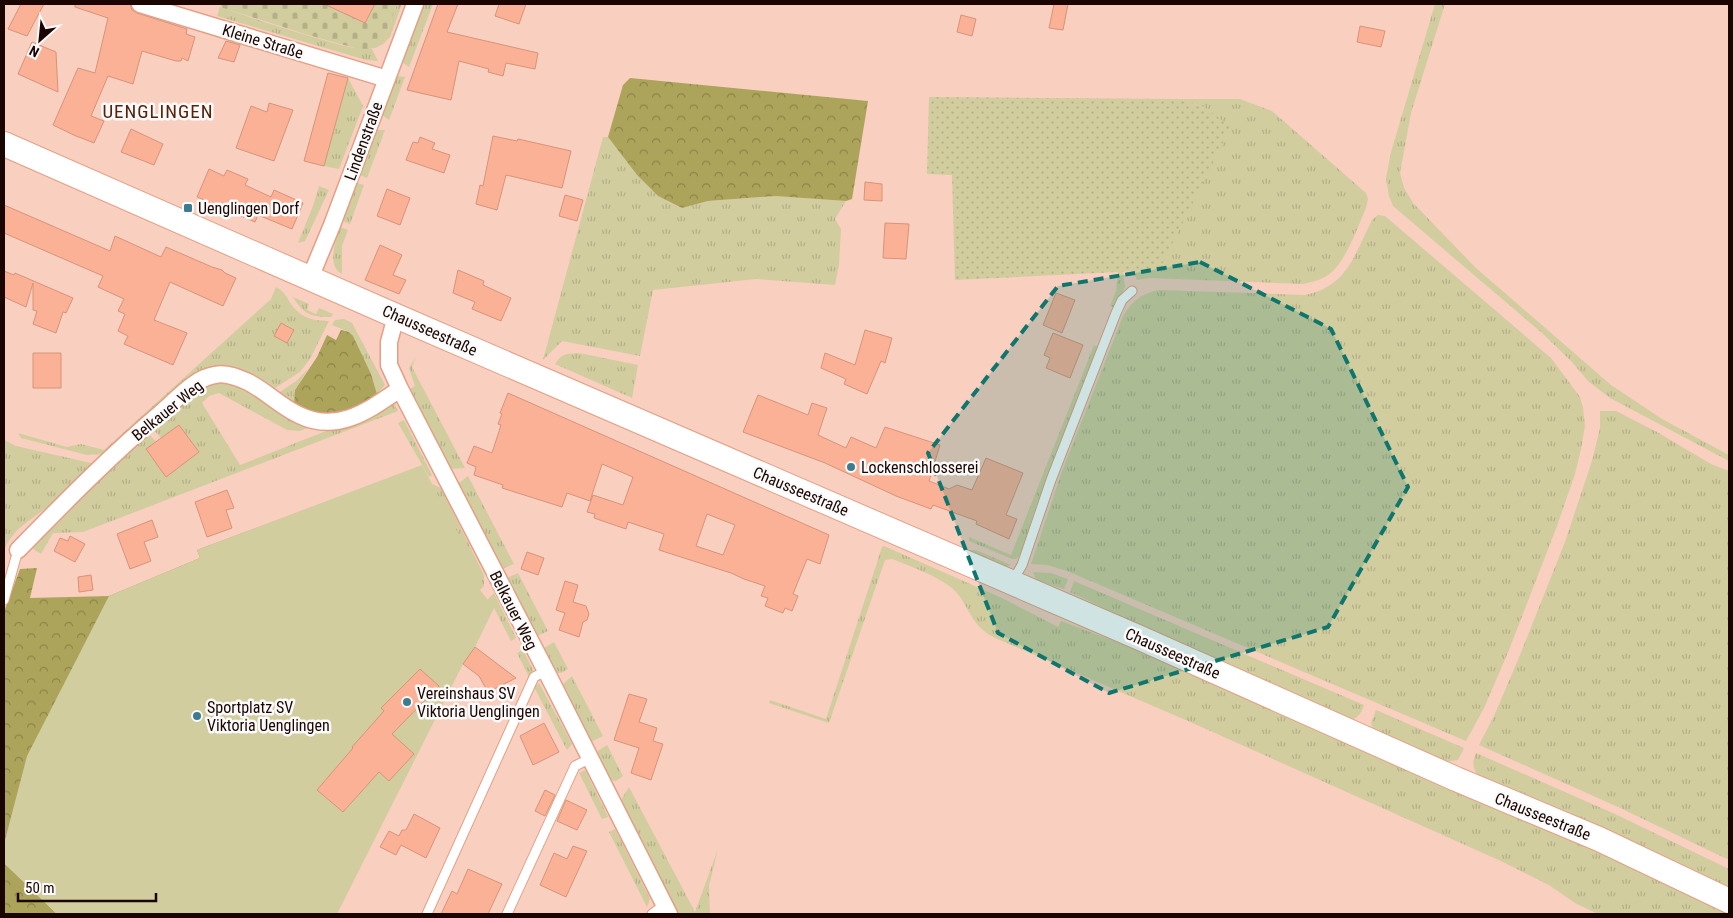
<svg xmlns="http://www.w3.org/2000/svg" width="1733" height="918" font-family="'Roboto Condensed',sans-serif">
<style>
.grass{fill:url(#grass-tufts)}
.forest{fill:url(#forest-crowns)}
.cemetery{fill:url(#cemetery-stones)}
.park{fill:url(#park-dots)}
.pitch{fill:#d2cd9f}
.building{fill:#fbb195;stroke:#d6947a;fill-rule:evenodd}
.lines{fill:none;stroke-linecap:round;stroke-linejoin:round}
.service-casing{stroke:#e3a086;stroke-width:11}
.minor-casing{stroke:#e3a086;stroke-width:19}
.secondary-casing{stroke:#e3a086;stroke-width:26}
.service{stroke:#fff;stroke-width:9}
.minor{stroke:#fff;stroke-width:16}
.secondary{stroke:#fff;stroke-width:24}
.marked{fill:#0f766e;fill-opacity:0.2;stroke:#0f766e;stroke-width:4;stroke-dasharray:10 6;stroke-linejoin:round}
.poi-dot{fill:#3c7b90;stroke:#fafafa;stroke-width:2}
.labels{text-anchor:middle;stroke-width:5;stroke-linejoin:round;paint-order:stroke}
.street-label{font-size:16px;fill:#1a0500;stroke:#fafafa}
.poi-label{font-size:16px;fill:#1a0500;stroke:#fafafa;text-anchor:start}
.quarter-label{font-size:19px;letter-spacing:1px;fill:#582209;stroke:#fafafa}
</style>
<defs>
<pattern id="grass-tufts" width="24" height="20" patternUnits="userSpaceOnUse" patternTransform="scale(1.25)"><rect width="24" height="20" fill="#d2cd9f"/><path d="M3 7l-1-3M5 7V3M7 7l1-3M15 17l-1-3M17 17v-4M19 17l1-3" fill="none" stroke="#b4af87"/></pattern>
<pattern id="forest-crowns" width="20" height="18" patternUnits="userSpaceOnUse" patternTransform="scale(1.25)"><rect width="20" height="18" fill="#ada45b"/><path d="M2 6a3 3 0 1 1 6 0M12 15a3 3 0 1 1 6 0" fill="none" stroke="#8c8449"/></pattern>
<pattern id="cemetery-stones" width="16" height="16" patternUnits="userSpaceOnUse" patternTransform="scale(1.25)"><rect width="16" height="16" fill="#d2cd9f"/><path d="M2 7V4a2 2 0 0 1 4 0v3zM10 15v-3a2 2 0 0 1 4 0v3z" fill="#b4af87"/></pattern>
<pattern id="park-dots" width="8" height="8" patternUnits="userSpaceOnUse" patternTransform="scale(1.25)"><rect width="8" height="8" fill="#d2cd9f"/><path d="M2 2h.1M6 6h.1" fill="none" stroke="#b4af87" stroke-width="1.8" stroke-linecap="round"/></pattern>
</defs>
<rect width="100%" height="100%" fill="#f9cfbf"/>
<!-- grass -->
<path class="grass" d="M397 4H402L390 37 383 44Z
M424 4H433L409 67 402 62Z
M1435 4H1445L1411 113 1400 173 1404 188 1413 203 1476 268 1611 385 1662 419 1729 455V461L1610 398 1589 382 1571 361 1542 333 1393 206 1389 196 1386 178 1391 152Z
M220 7C255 19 291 31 327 41 341 45 356 50 372 49L378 61 366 60 217 16Z
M397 76 405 77 389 120 382 115Z
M348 78 363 106 339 169 324 166Z
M1179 99H1240L1272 111 1366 193 1368 199 1366 208C1357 228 1344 269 1323 278 1317 281 1310 282 1303 284L1149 278 1137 280 1133 271 1159 270 1204 107Z
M377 130H385L367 178 360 175Z
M603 137H608L637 175 658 196 682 208 708 201 775 196 846 201 835 219 841 229 839 265 835 285 756 279 653 290 640 356 562 341 543 360Z
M357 183 364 185 350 224 343 221Z
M319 186 329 190 305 241 298 243 313 206Z
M1378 215 1385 216 1551 358 1580 397 1583 408 1585 426 1581 449 1575 474 1557 526 1509 650 1484 708 1466 741 1067 571 1047 565 1031 564 1061 474 1123 316C1132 301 1142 293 1159 290L1305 295C1348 286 1354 255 1372 220Z
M340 227 348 230 342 246V274C326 266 336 240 340 227Z
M1118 271H1123L1125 287 1114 308 1110 306 1116 291Z
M276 287C285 292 286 296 291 304 301 318 313 321 329 321L310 359 300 372 272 390C247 371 230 355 199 373L113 450 101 454 87 455 21 438 18 433 67 447 81 444 104 450 271 299Z
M293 297 309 304 307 310 316 314 319 308 333 314 331 317C311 317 304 315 293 297Z
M344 319 352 323 385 385 377 394 371 374 349 332 332 325 335 320Z
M1094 345 1098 347 1037 504 1020 555 1016 559H1012L969 541V537L1011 555Z
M579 353 638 365 632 398 555 364C562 353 567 354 579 353Z
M416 357 412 367 465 468 451 469 410 389 415 386 409 368Z
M308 369 295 390 294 404 277 394 296 381Z
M234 380 315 425 300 431 287 430 219 393 209 396 202 403 240 465 336 427 393 402 398 411 83 532 53 533 41 554 33 549 45 529 147 432 156 442 146 450 166 476 199 452 179 425 161 438 152 428 204 383Z
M1600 411H1616L1657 432 1711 464 1729 471V860L1618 807 1479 745 1494 716 1520 655 1565 542 1592 461 1600 428Z
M404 420 432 475 429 477 398 423Z
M4 440 16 446 91 463 96 466C82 478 69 490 55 502 37 516 10 529 4 552Z
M468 476 514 564 502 569 459 483Z
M432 484 441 488 484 575V586L480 590Z
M884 546 1002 598 1058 627 1061 621 1165 660 1560 833 1729 912V914H1598L1575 903 1549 885 1503 862 1188 721 993 637C968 623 970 605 953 589 938 576 910 566 892 559L885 560 829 723 769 703 770 700 826 719 882 547Z
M967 550H976L1011 565 1002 568 968 554Z
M1033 572 1051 573 1068 579 1064 589 1036 580Z
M518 573 548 631 537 636 507 578Z
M1074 581 1364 705C1361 714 1358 718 1349 721L1148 632 1129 620 1070 592Z
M494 593 516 638 511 641 494 608 487 600Z
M554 642 568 669 561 673H556L544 648Z
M523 650 533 670 529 677 517 653Z
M572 676 603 736 591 742 563 684Z
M539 683 572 744 567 750 534 687Z
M1376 710 1464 748 1458 760 1444 762 1373 730 1371 723Z
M607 745 623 776 616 781 611 780 596 752Z
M1476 753 1615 814 1729 869V890L1480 777C1472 769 1472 763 1476 753Z
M585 770 608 817 602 819 579 773Z
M629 787 695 912 718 849 709 886 710 914H677L621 800Z
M615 829 650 899 647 907 609 832Z"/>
<!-- forest -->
<path class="forest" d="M630 78 868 101 852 199 846 201 775 196 708 201 682 208 658 196 637 175 608 137 623 85Z
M341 330 349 332 353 336 371 374 377 394C368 401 357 410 345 413 330 416 307 412 294 404L295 390 317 357 327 335 336 340Z
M383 481 4 844V612L20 569 37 568 30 598 109 596 200 558 197 550Z
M4 863 57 914H4Z"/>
<!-- cemetery -->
<path class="cemetery" d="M222 4H397L383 44 375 48 363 50 351 47 308 35 220 7Z"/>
<!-- park -->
<path class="park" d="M929 97 1179 99 1204 107 1231 127 1159 270 955 280 952 175 927 174Z"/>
<!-- pitch -->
<path class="pitch" d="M422 465 482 579 480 590 494 608 475 647 463 664 337 914H57L4 863V844L27 756 109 596 200 558 197 550Z"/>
<!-- building -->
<path class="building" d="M21 4H44L27 36 8 29Z
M75 4H130L132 10 137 13 187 29 186 34 195 37 188 61 182 58 181 61H176L142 51 133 84 108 76 91 116 104 121 94 143 79 137H78L53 125 78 68 95 73 108 18 75 7Z
M324 4H375L365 23Z
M438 4H458L447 32 538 53 535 69 506 63 503 76 488 72 489 69 459 61 451 100 407 90Z
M499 4H526L519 24 495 16Z
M1054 4H1068L1063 30 1049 28Z
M961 15 976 19 972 36 957 32Z
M1360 26 1385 31 1381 47 1357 42Z
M226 41 240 45 234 62 218 58Z
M32 42 56 52 58 92 18 74Z
M328 73 348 78 324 166 304 161Z
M269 103 293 110 274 161 236 148 251 106 267 112Z
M131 129 163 144 154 165 121 152Z
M493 136 517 141 518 139 571 151 562 188 506 175 497 210 476 204 480 185 483 186Z
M420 137 435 143 432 149 450 155 444 173 406 160 413 142 418 143Z
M209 169 224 176 227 170 248 179 245 185 271 197 274 190 303 203 292 229 258 215 255 222 197 197Z
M865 182 882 184V201L864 200Z
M387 189 410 198 400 225 377 216Z
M565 195 583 200 577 221 559 216Z
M4 205 110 251 115 236 161 257 166 247 212 267 222 270 225 273 236 278 223 306 170 282 154 320 187 333 173 365 124 344 128 336 118 331 125 314 118 311 124 299 98 287 103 276 4 233Z
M885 223 909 224 906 259 883 258Z
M380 245 402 255 393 275 406 280 399 294 365 280Z
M458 270 484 281 483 285 511 298 501 321 472 309 475 302 453 293Z
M4 271 14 275 15 273 73 298 66 313 63 312 56 333 33 324 37 311 33 310V283L26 307 4 297Z
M1056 293 1075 300 1062 333 1043 325Z
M281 323 294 330 287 343 274 336Z
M865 330 892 338 885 363 881 361 867 394 844 384 846 379 821 368 825 353 855 365Z
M1053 333 1083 345 1070 378 1046 368 1050 358 1044 355Z
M33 353H61V388H33Z
M508 393 829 535 820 564 807 559 793 594 798 596 792 611 785 608 783 613 765 606 768 598 761 596 765 586 744 579 731 573 659 550 664 534 628 522 626 529 594 518 595 514 587 512 593 495 623 505 633 477 602 464 590 501 567 493 562 507 502 488 503 485 474 475 476 467 467 463 474 446 492 453 501 425 498 424 502 414 500 413ZM707 514 735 525 723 555 696 546Z
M758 395 808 415 812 403 827 408 818 435 846 448 851 437 876 448 885 427 940 445 929 481 949 489 957 485 972 490 986 458 1023 473 1006 515 1017 519 1009 539 976 524 977 521 933 505 931 509 896 496 825 463 743 432Z
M179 425 199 452 166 477 146 449Z
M227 490 234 508 226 510 232 528 207 537 195 502Z
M152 520 158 537 144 542 151 561 130 569 117 534Z
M70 536 85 544 75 562 54 551 60 538 68 541Z
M527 552 544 558 538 575 521 569Z
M91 575 93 590 79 592 78 577Z
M565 581 578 585 573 602 586 606 589 614 587 620 583 622 579 637 559 630 565 613 556 610Z
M475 647 516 678 488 692 479 676 463 664Z
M420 669 439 686 392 734 414 754 389 781 379 772 343 812 317 790 353 748 352 747 384 711 381 708Z
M629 694 647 699 639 722 657 728 653 741 663 744 651 780 631 773 639 748 614 740Z
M544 723 559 752 533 765 520 736Z
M545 790 555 795 545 816 535 811Z
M566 800 587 810 577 830 557 821Z
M414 814 440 828 426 858 401 845 396 855 380 847 389 831 399 836 402 830H406Z
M573 846 587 851 566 897 540 885 554 853 567 859Z
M468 869 502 884 488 914H441L452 891 457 894Z"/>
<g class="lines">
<defs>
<path id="service" d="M1012 582 1022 565 1051 480 1116 313 1122 300 1132 291
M4 600 18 550
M427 914 534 677 546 671
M507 914 575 766 591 758
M652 914 664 905"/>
<path id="minor" d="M140 4 387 79
M310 278 332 225 415 4
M396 316 389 342V365L400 389 546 671 669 914
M18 550C65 502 112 454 163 411 179 397 195 378 215 375 226 372 239 378 248 382 266 391 281 407 299 415 338 434 369 410 400 389"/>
<path id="secondary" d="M4 144 396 316 1140 638 1456 779 1599 839 1729 901"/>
</defs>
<!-- service casing -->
<use href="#service" class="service-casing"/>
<!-- minor casing -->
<use href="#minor" class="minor-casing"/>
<!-- secondary casing -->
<use href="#secondary" class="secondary-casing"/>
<!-- service -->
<use href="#service" class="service"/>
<!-- minor -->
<use href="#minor" class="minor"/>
<!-- secondary -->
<use href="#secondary" class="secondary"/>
</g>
<!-- marked area -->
<path class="marked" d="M1200 262 1331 329 1408 487 1328 627 1109 693 998 633 928 453 1058 286Z"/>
<!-- markers -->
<g class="poi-dot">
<rect x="183" y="203" width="10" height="10" rx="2.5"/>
<circle cx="851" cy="467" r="5"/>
<circle cx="407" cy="702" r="5"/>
<circle cx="197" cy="716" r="5"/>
</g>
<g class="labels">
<!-- street labels -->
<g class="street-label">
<text transform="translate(263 41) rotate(17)" y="6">Kleine Straße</text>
<text transform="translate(363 141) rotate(-70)" y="6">Lindenstraße</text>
<text transform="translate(430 330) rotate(24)" y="6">Chausseestraße</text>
<text transform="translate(167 410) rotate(-39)" y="6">Belkauer Weg</text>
<text transform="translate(801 491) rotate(23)" y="6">Chausseestraße</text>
<text transform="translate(514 610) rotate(63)" y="6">Belkauer Weg</text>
<text transform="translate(1173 653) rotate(24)" y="6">Chausseestraße</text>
<text transform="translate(1543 816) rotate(22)" y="6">Chausseestraße</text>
</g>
<!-- poi labels -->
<g class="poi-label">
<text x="198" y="214">Uenglingen Dorf</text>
<text x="861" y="473">Lockenschlosserei</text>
<text x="417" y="699">Vereinshaus SV<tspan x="417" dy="18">Viktoria Uenglingen</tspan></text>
<text x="207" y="713">Sportplatz SV<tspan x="207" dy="18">Viktoria Uenglingen</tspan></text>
</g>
<!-- quarter labels -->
<g class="quarter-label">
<text x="158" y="118">UENGLINGEN</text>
</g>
</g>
<!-- border -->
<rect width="1733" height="918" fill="none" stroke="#1a0500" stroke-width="10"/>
<!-- north arrow -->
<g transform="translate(40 40) rotate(207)" stroke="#fafafa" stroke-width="4" paint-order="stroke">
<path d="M0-4L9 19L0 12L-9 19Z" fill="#1a0500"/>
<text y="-8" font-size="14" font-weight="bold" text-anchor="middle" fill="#1a0500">N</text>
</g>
<!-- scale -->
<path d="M18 893v8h138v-8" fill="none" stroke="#1a0500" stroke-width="2.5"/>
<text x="25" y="893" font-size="15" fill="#1a0500" stroke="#fafafa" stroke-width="4" paint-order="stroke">50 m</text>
</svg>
